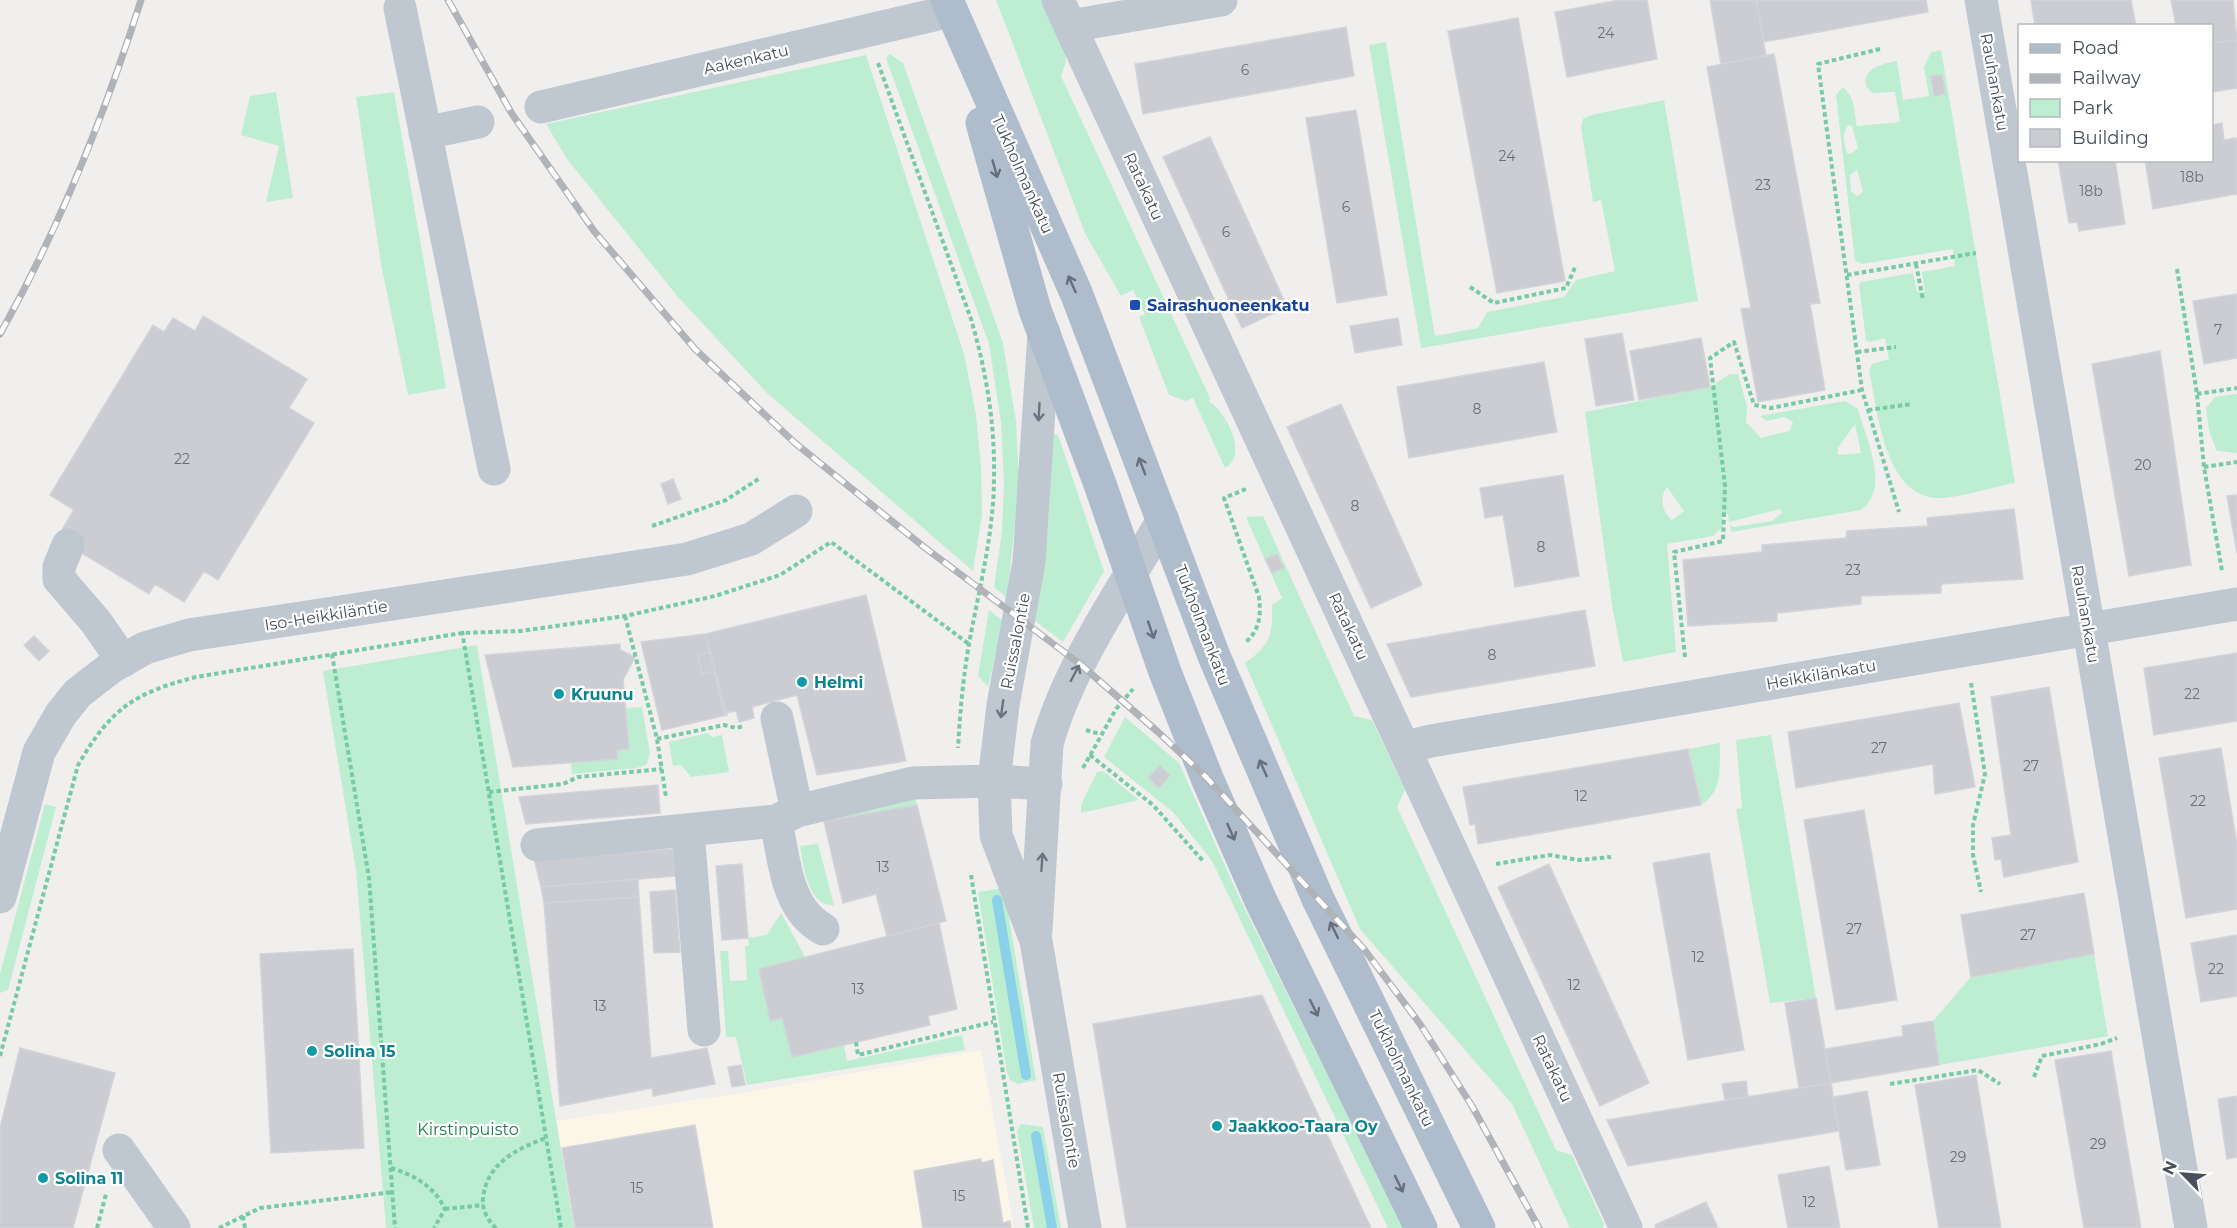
<svg xmlns="http://www.w3.org/2000/svg" width="2237" height="1228" font-family="Montserrat,sans-serif">
<style>
.commercial{fill:#fbf6e7}
.green{fill:#bdeed2;fill-rule:evenodd}
.lines{fill:none;stroke-linecap:round;stroke-linejoin:round}
.stream{stroke:#8bd1ea;stroke-width:10}
.building{fill:#cbcdd3;stroke:#d2d4d9;stroke-width:1.5}
.path{stroke:#76cba5;stroke-width:4;stroke-dasharray:4.5 3;stroke-linecap:butt}
.minor{stroke:#bfc7d0;stroke-width:33}
.major{stroke:#aebccc;stroke-width:33}
.rail-casing{stroke:#b0b3b8;stroke-width:7}
.rail{stroke:#fff;stroke-width:4.5;stroke-dasharray:14;stroke-linecap:butt}
.oneway{stroke:#66707d}
.oneway2{stroke:#6b747e}
.transit-dot{fill:#1a4fb4;stroke:#fff;stroke-width:2}
.culture-dot{fill:#0f9aa8;stroke:#fff;stroke-width:2}
.labels{text-anchor:middle;stroke-width:4.5;stroke-linejoin:round;paint-order:stroke}
.number-label{font-size:14px;fill:#686f79}
.street-label{font-size:16px;fill:#47505b;stroke:#fff}
.transit-label{font-size:16px;font-weight:bold;fill:#164399;stroke:#fff;text-anchor:start}
.culture-label{font-size:16px;font-weight:bold;fill:#0d838f;stroke:#fff;text-anchor:start}
.park-label{font-size:16px;fill:#197b4f;stroke:#fff}
</style>
<rect width="100%" height="100%" fill="#f1eeee"/>
<!-- commercial -->
<path class="commercial" d="M981 1050 1014 1228H574L557 1121 748 1092Z"/>
<!-- green -->
<path class="green" d="M996 0H1041L1065 53 1066 62 1061 76 1210 398 1209 402C1226 411 1249 455 1225 468L1193 398 1186 401 1169 395 1139 317 1145 314 1133 290 1121 296 1085 233Z
M1386 42 1435 336 1478 328 1487 312 1564 297 1576 280 1615 271 1601 200 1593 202 1581 127 1583 119 1591 115 1664 100 1698 301 1421 348 1369 45Z
M1941 50 2015 483C1992 487 1960 498 1938 498 1884 497 1877 408 1869 370L1872 364 1889 359 1885 338 1870 342 1866 340 1859 285 1861 282 1913 273 1917 292H1925L1922 272 1955 266 1953 249 1862 264 1855 261 1836 95 1843 87C1855 97 1854 111 1857 126L1900 122 1895 92 1872 93 1866 86C1862 68 1883 64 1897 61L1903 100 1929 96 1924 67 1931 52ZM1849 125 1852 126 1858 148 1851 154 1847 153C1844 144 1841 131 1849 125ZM1857 170 1863 191 1858 196 1851 192 1850 175Z
M890 54 903 63 1003 343 1016 421 1019 484 1007 598 994 587 1002 531 1004 484 1001 423 989 344 886 58Z
M866 55 964 354 976 415 981 466 982 514 973 571 767 393 678 297 567 159 546 124Z
M276 92 293 198 266 202 279 146 241 135 250 96Z
M394 92 446 388 408 395 381 264 356 97Z
M1730 374H1738L1747 406 1746 422 1761 438 1789 431 1793 422 1784 417 1766 421 1760 416 1845 401 1858 409C1866 440 1891 487 1861 510L1731 532 1730 525 1734 527 1772 521 1782 513 1780 509 1729 522 1728 514H1722L1723 526 1713 536 1667 544 1676 652 1623 662 1613 611 1585 412 1710 387ZM1855 424 1861 453 1838 455V448ZM1667 487 1684 511 1672 520C1662 513 1659 497 1667 487Z
M2237 394V453L2217 451 2209 431 2206 408 2215 397Z
M1051 433 1058 435 1104 571 1063 642 1034 620C1048 553 1051 501 1051 433Z
M1263 516 1354 716 1372 720 1405 790 1397 807 1556 1150 1572 1155 1604 1224 1603 1228H1570L1512 1104 1360 929 1245 663C1270 645 1273 635 1272 605L1282 598 1246 517Z
M989 610 1003 621 988 687 978 676Z
M477 645 574 1228H386L356 870 323 671Z
M642 707 650 753 647 764 637 768 572 774 571 763 618 759 617 750H628L625 708Z
M1125 717 1179 763 1240 899 1404 1228H1388L1212 861 1173 812 1104 757Z
M707 733 712 737 722 735 729 772 691 777 681 765 673 766 669 742Z
M1771 735 1816 998 1770 1003 1736 809 1742 808 1736 740Z
M1720 743C1719 769 1724 790 1701 805L1688 749Z
M1103 771 1139 800 1081 813V805L1097 772Z
M915 795 917 805 824 821Z
M45 804 56 807 8 990 0 993V974Z
M818 844 834 905C808 907 803 865 800 846Z
M1004 888 1036 1080 1018 1084 1010 1080 1007 1073 978 892Z
M781 913 805 957 759 970 770 1020 782 1018 792 1057 844 1045 847 1061 962 1035 965 1050 747 1085 736 1037H726L720 951H728L730 981 747 980 745 946H749L748 938 767 935Z
M2094 954 2108 1036 1939 1065 1933 1021 1971 977Z
M1021 1124 1043 1127 1061 1228H1034L1017 1131Z"/>
<g class="lines">
<!-- stream -->
<path class="stream" d="M997 900 1026 1075
M1036 1136 1052 1228"/>
</g>
<!-- building -->
<path class="building" d="M1619 0H1647L1657 59 1567 77 1555 12Z
M1710 0H1756L1766 56 1721 64Z
M1756 0H1926L1928 12 1764 42Z
M2031 0H2131L2136 26H2035Z
M2171 0H2233L2237 40 2212 43V26H2176Z
M1518 18 1565 281 1497 293 1448 31Z
M1346 27 1354 76 1143 114 1135 64Z
M2237 40V88L2212 92V43Z
M1774 54 1820 303 1810 304 1825 390 1758 402 1741 309 1751 308 1707 67Z
M1942 75 1945 94 1934 96 1931 76Z
M1356 110 1387 295 1337 303 1306 118Z
M2222 123 2224 140 2237 138V194L2153 209 2145 160H2212V125Z
M1210 137 1287 307 1242 328 1163 157Z
M2058 160H2115L2125 224 2079 231 2077 222 2069 223Z
M2237 294V358L2204 364 2193 301Z
M203 316 307 379 289 408 314 423 218 580 204 571 184 602 155 584 149 594 57 538 74 510 50 495 153 325 164 332 173 318 195 331Z
M1398 318 1402 345 1355 353 1350 326Z
M1622 333 1634 400 1596 406 1585 339Z
M1701 338 1710 387 1639 400 1630 351Z
M2160 351 2191 565 2129 576 2092 364Z
M1544 362 1557 432 1409 458 1397 387Z
M1341 404 1422 585 1371 608 1287 427Z
M1563 475 1579 576 1515 587 1503 515 1485 518 1480 488Z
M673 479 681 499 668 504 661 484Z
M2237 495V553L2227 496Z
M2014 509 2023 579 1941 584V593L1861 596V604L1777 613V621L1688 626 1683 560 1762 552V545L1846 538 1847 531 1928 526 1927 518Z
M1277 554 1284 568 1272 573 1265 559Z
M866 595 906 761 817 775 797 695 752 707 754 718 739 722 736 711 724 713 714 671 702 674 698 655 710 652 705 634Z
M1585 610 1595 666 1411 697 1387 644Z
M705 634 727 715 662 730 641 642Z
M34 636 49 651 39 661 24 645Z
M620 644V650L635 657 623 680 629 749 617 750 618 759 513 767 485 655Z
M2237 653V721L2154 735 2144 668Z
M2049 687 2078 862 2004 877 2001 859 1995 860 1992 838 2011 835 1991 697Z
M1959 703 1975 787 1935 794 1933 764 1796 788 1788 732Z
M2221 748 2237 845V909L2186 918 2159 758Z
M1688 749 1701 805 1478 844 1475 824 1470 825 1463 787Z
M1160 766 1170 775 1159 788 1148 778Z
M658 785 660 813 526 824 519 797Z
M917 805 946 921 887 936 876 894 843 903 824 821Z
M1864 810 1897 1000 1836 1010 1804 820Z
M673 849 675 876 541 887 534 859Z
M1709 853 1744 1050 1688 1060 1653 863Z
M742 864 748 938 722 940 716 866Z
M1549 864 1649 1083 1600 1106 1498 887Z
M638 879 639 897 544 903 541 887Z
M675 890 680 952 654 953 650 892Z
M2084 893 2094 954 1971 977 1961 915Z
M639 897 651 1058 707 1048 715 1084 653 1096 652 1088 560 1106 544 903Z
M939 923 957 1009 928 1016 930 1025 792 1057 782 1018 770 1021 759 969Z
M2237 935V996L2201 1002 2191 943Z
M353 949 364 1148 271 1153 260 954Z
M1262 995 1371 1228H1127L1093 1024Z
M1816 998 1831 1083 1799 1088 1785 1003Z
M1933 1021 1939 1065 1831 1083 1825 1049 1903 1036 1902 1026Z
M20 1048 115 1073 73 1228H0V1128Z
M2111 1051 2141 1228H2084L2055 1060Z
M741 1065 745 1085 732 1087 728 1067Z
M1976 1075 2001 1228H1939L1915 1085Z
M1746 1081 1748 1097 1725 1100 1722 1084Z
M1831 1083 1839 1131 1628 1166 1607 1120Z
M1867 1091 1880 1165 1846 1170 1833 1097Z
M2237 1096V1157L2227 1159 2218 1099Z
M695 1125 713 1228H575L562 1148Z
M981 1159V1163L993 1160 1003 1223 1010 1221 1011 1228H923L914 1171Z
M1829 1166 1840 1228H1788L1778 1175Z
M1706 1202 1718 1228H1656L1655 1225Z"/>
<g class="lines">
<!-- path -->
<path class="path" d="M1880 49 1818 64 1862 390 1899 512
M878 63 971 319C986 371 995 422 994 477 994 533 979 589 969 644 963 678 960 713 958 748
M1916 264 1923 300
M2177 269 2197 394 2204 467 2222 571
M1847 275 1976 253
M1470 287 1494 303 1566 288 1576 265
M1857 352 1896 347
M2197 394 2237 388
M1868 410 1912 404
M2204 467 2237 462
M1246 489 1224 498 1259 597C1261 615 1260 629 1246 642
M652 526 726 500 760 478
M625 616 657 739 666 797
M462 631 561 1228
M332 654 369 878 395 1228
M1685 657 1674 552 1723 541 1725 486 1710 358 1734 342 1754 405 1771 408 1862 390
M1971 683 1985 774 1973 825V855L1981 892
M1086 730 1100 734
M657 739 724 725 736 728 744 726
M1090 755 1153 805 1203 861
M1083 768 1116 709 1133 689
M489 792 563 784 578 777 662 769
M1496 864 1550 855 1579 860 1611 857
M971 875 1028 1228
M856 1042 858 1055 993 1022
M0 1056 78 765C111 709 133 693 196 677L462 633 521 631 625 616 715 596 780 575 831 542 969 644
M2034 1077 2042 1056 2101 1044 2117 1038
M1890 1084 1978 1070 2000 1084
M391 1168C414 1175 434 1186 445 1209L434 1228
M445 1209 483 1205
M243 1216 245 1228
M97 1228 106 1194
M219 1228 260 1208 393 1192
M496 1228C488 1221 482 1210 483 1199 486 1164 516 1149 546 1138"/>
<!-- minor -->
<path class="minor" d="M1058 0 1626 1228
M1981 0C2052 409 2122 818 2191 1228
M400 8 494 469
M1070 26 1221 0
M541 107 951 11
M425 133 478 122
M1044 333 1029 562 1003 705 994 781 996 835 1036 941 1085 1228
M68 545 59 567V579L96 622 123 661
M777 718 797 811 776 821C784 859 786 909 823 929
M1406 747 1431 741 2237 604
M797 811 913 783 994 781 1046 784
M688 831 704 1030
M537 845 776 821
M0 897 39 752 61 714 78 693 113 666 145 648 189 635 687 559 751 539 796 511
M1036 931 1047 744C1069 665 1122 591 1163 520
M119 1150 174 1228"/>
<!-- major -->
<path class="major" d="M947 0 1077 295 1214 656 1318 899 1479 1228
M982 123 1035 310 1101 487 1165 672 1207 778 1260 899 1421 1228"/>
<defs>
<path id="rail" d="M448 0 512 114 594 231 695 349 795 443 924 547 1080 664 1158 732 1207 778 1364 949 1420 1024 1472 1106 1539 1228
M0 334C60 227 104 117 141 0"/>
</defs>
<!-- rail casing -->
<use href="#rail" class="rail-casing"/>
<!-- rail -->
<use href="#rail" class="rail"/>
</g>
<!-- one-way arrows -->
<defs><path id="oneway-shaft" d="M-6 0H5M1.5-3L5.5 0L1.5 3" fill="none" stroke-width="1.6" stroke-linecap="round" stroke-linejoin="round" transform="scale(1.5)"/></defs>
<g class="oneway">
<use href="#oneway-shaft" transform="translate(995 169) rotate(74)"/>
<use href="#oneway-shaft" transform="translate(1072 284) rotate(-114)"/>
<use href="#oneway-shaft" transform="translate(1142 466) rotate(-111)"/>
<use href="#oneway-shaft" transform="translate(1151 630) rotate(71)"/>
<use href="#oneway-shaft" transform="translate(1263 768) rotate(-114)"/>
<use href="#oneway-shaft" transform="translate(1231 832) rotate(66)"/>
<use href="#oneway-shaft" transform="translate(1334 930) rotate(-116)"/>
<use href="#oneway-shaft" transform="translate(1314 1008) rotate(64)"/>
<use href="#oneway-shaft" transform="translate(1399 1184) rotate(64)"/>
</g>
<g class="oneway2">
<use href="#oneway-shaft" transform="translate(1039 412) rotate(93)"/>
<use href="#oneway-shaft" transform="translate(1075 673) rotate(-62)"/>
<use href="#oneway-shaft" transform="translate(1002 709) rotate(98)"/>
<use href="#oneway-shaft" transform="translate(1042 862) rotate(-86)"/>
</g>
<!-- markers -->
<rect class="transit-dot" x="1129" y="299" width="12" height="12" rx="3"/>
<g class="culture-dot">
<circle cx="802" cy="682" r="6"/>
<circle cx="559" cy="694" r="6"/>
<circle cx="312" cy="1051" r="6"/>
<circle cx="1217" cy="1126" r="6"/>
<circle cx="43" cy="1178" r="6"/>
</g>
<g class="labels">
<!-- number labels -->
<g class="number-label">
<text x="1606" y="38">24</text>
<text x="1245" y="75">6</text>
<text x="1507" y="161">24</text>
<text x="2192" y="182">18b</text>
<text x="1763" y="190">23</text>
<text x="2091" y="196">18b</text>
<text x="1346" y="212">6</text>
<text x="1226" y="237">6</text>
<text x="2218" y="335">7</text>
<text x="1477" y="414">8</text>
<text x="182" y="464">22</text>
<text x="2143" y="470">20</text>
<text x="1355" y="511">8</text>
<text x="1541" y="552">8</text>
<text x="1853" y="575">23</text>
<text x="1492" y="660">8</text>
<text x="2192" y="699">22</text>
<text x="1879" y="753">27</text>
<text x="2031" y="771">27</text>
<text x="1581" y="801">12</text>
<text x="2198" y="806">22</text>
<text x="883" y="872">13</text>
<text x="1854" y="934">27</text>
<text x="2028" y="940">27</text>
<text x="1698" y="962">12</text>
<text x="2216" y="974">22</text>
<text x="1574" y="990">12</text>
<text x="858" y="994">13</text>
<text x="600" y="1011">13</text>
<text x="2098" y="1149">29</text>
<text x="1958" y="1162">29</text>
<text x="637" y="1193">15</text>
<text x="959" y="1201">15</text>
<text x="1809" y="1207">12</text>
</g>
<!-- street labels -->
<g class="street-label">
<text transform="translate(746 59) rotate(-13)" y="6">Aakenkatu</text>
<text transform="translate(1995 82) rotate(80)" y="6">Rauhankatu</text>
<text transform="translate(1023 174) rotate(66)" y="6">Tukholmankatu</text>
<text transform="translate(1144 186) rotate(65)" y="6">Ratakatu</text>
<text transform="translate(2086 614) rotate(80)" y="6">Rauhankatu</text>
<text transform="translate(326 615) rotate(-9)" y="6">Iso-Heikkiläntie</text>
<text transform="translate(1203 625) rotate(69)" y="6">Tukholmankatu</text>
<text transform="translate(1349 626) rotate(65)" y="6">Ratakatu</text>
<text transform="translate(1015 641) rotate(-79)" y="6">Ruissalontie</text>
<text transform="translate(1821 674) rotate(-10)" y="6">Heikkilänkatu</text>
<text transform="translate(1402 1068) rotate(64)" y="6">Tukholmankatu</text>
<text transform="translate(1553 1068) rotate(65)" y="6">Ratakatu</text>
<text transform="translate(1067 1120) rotate(80)" y="6">Ruissalontie</text>
</g>
<!-- transit labels -->
<g class="transit-label">
<text x="1147" y="311">Sairashuoneenkatu</text>
</g>
<!-- culture labels -->
<g class="culture-label">
<text x="814" y="688">Helmi</text>
<text x="571" y="700">Kruunu</text>
<text x="324" y="1057">Solina 15</text>
<text x="1229" y="1132">Jaakkoo-Taara Oy</text>
<text x="55" y="1184">Solina 11</text>
</g>
<!-- park labels -->
<g class="park-label">
<text x="468" y="1135">Kirstinpuisto</text>
</g>
</g>
<!-- legend -->
<rect x="2018" y="24" width="195" height="138" fill="#ffffff" stroke="#b5b9bd" stroke-width="1.5"/>
<rect x="2030" y="44" width="30" height="9" fill="#aebccc" stroke="#b5b9bd" stroke-width="1.5"/>
<text x="2072" y="54" font-size="18" fill="#47505b">Road</text>
<rect x="2030" y="74" width="30" height="9" fill="#b0b3b8" stroke="#b5b9bd" stroke-width="1.5"/>
<text x="2072" y="84" font-size="18" fill="#47505b">Railway</text>
<rect x="2030" y="99" width="30" height="18" fill="#bdeed2" stroke="#b5b9bd" stroke-width="1.5"/>
<text x="2072" y="114" font-size="18" fill="#47505b">Park</text>
<rect x="2030" y="129" width="30" height="18" fill="#cbcdd3" stroke="#b5b9bd" stroke-width="1.5"/>
<text x="2072" y="144" font-size="18" fill="#47505b">Building</text>
<!-- north arrow -->
<g transform="translate(2183 1174) rotate(295)" stroke="#ffffff" stroke-width="4.5" paint-order="stroke">
<path d="M0-4.5L10 22L0 15L-10 22Z" fill="#47505b"/>
<text y="-9" font-size="16" font-weight="bold" text-anchor="middle" fill="#47505b">N</text>
</g>
</svg>
